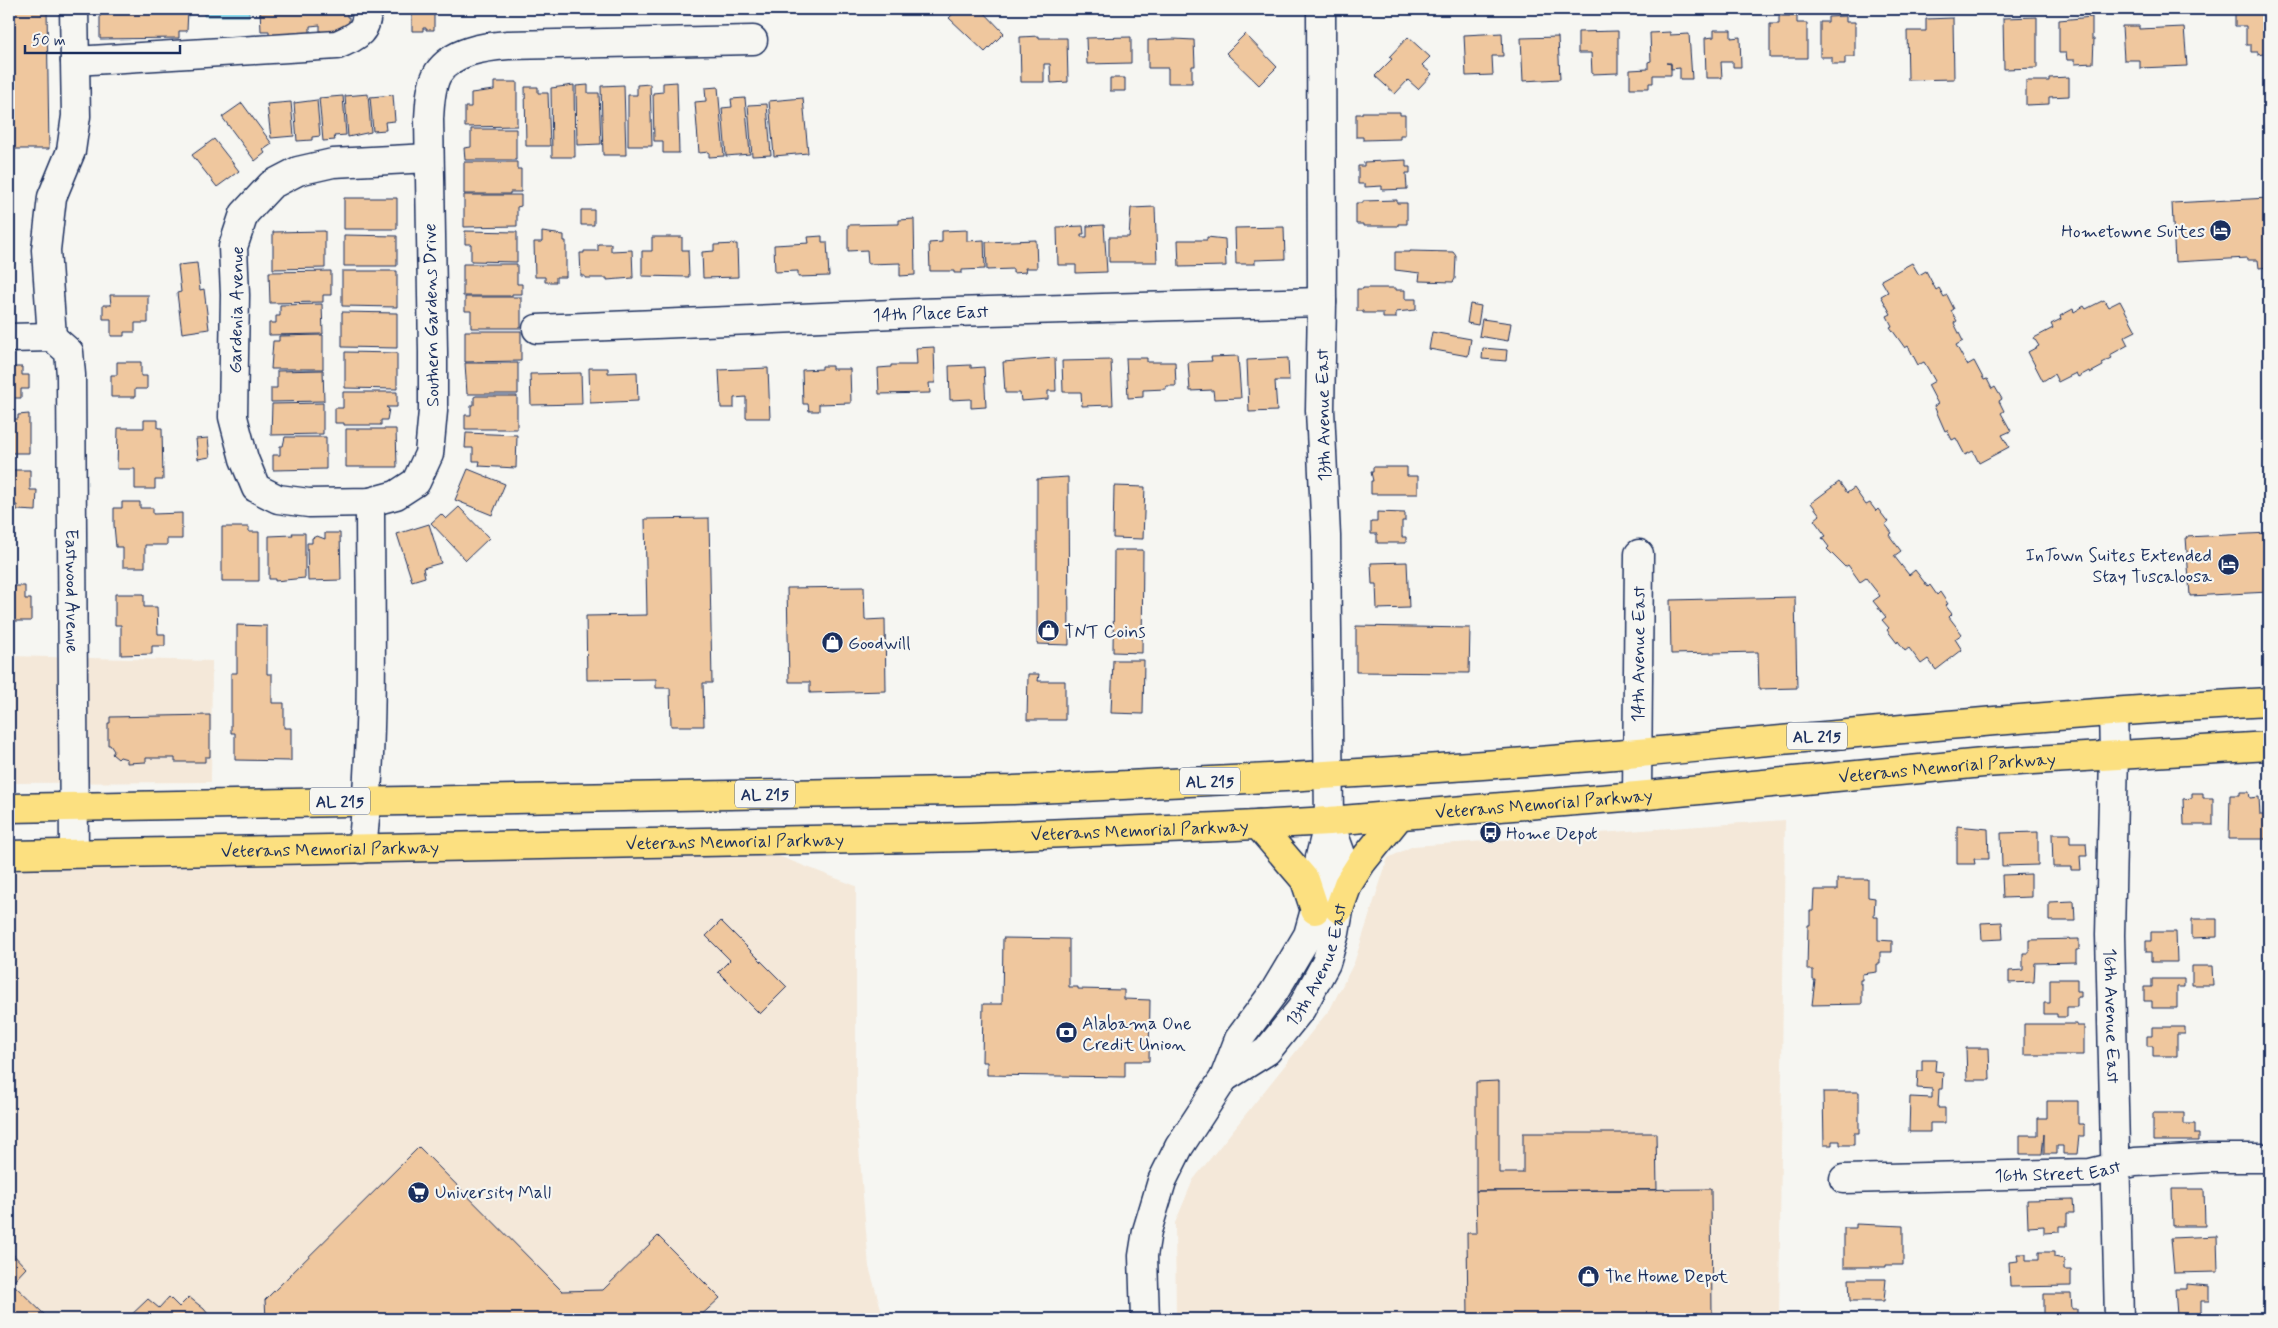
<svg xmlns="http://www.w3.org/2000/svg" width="2278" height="1328" font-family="Mynerve,sans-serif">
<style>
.built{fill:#f4e8d9}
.water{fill:#8edded;stroke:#6097b4}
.building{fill:#efc79e;stroke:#1b2f5e}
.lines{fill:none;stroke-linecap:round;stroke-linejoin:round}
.minor-casing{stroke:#1b2f5e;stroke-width:31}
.major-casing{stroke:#1b2f5e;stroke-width:31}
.minor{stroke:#f6f6f2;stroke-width:28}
.major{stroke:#fce080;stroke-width:28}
.labels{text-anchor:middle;stroke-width:4.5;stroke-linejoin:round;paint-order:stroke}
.shield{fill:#f6f6f2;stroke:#5d6b8a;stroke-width:1}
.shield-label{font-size:16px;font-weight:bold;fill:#1b2f5e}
.poi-label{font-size:18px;fill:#1b2f5e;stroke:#f6f6f2;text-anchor:start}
.street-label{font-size:18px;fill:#1b2f5e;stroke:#f6f6f2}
</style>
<rect width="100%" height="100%" fill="#f6f6f2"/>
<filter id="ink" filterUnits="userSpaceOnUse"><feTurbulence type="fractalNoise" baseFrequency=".02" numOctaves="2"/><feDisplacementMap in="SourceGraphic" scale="10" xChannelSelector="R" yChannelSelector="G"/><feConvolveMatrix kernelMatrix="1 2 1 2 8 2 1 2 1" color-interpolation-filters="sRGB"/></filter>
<g filter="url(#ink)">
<!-- built -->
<path class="built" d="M9 656 212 661 211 782 9 783Z
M1785 820 1779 1319H1176L1175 1223 1193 1180 1330 1009 1354 963 1388 858 1413 846Z
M737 840 856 886V1112L869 1267 884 1319H9V857Z"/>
<!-- water -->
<path class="water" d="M204 9H249V16H204Z"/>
<!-- building -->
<path class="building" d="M9 9H47L49 149H9Z
M100 9H188L187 31H179V38L100 39Z
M260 9H347V17H349V35L320 40V25L310 26V38L269 37V31H261Z
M412 9H434V30H426V28H423V31H412Z
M958 9H981L1004 33 985 52 949 18Z
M2235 11H2264V14H2269L2268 53 2258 55V52H2251V45H2246V26H2235Z
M1779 16H1797V23H1807V58H1770V24H1779Z
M1846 16V22H1855V57H1845V64H1832V57H1820V22H1828V17Z
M2037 17V68L2004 69 2003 18Z
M2092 17V39H2094L2093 63 2075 64V60H2067L2066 53H2059V20Z
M1953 18 1954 79 1908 80 1907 31H1926V19Z
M2122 26H2139V29L2184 27 2187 66 2140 68V60H2124Z
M1714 30H1731V38L1740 37 1741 67H1733V62H1721L1722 78H1706L1705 38 1714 37Z
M1618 31V73L1592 74 1591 53H1578V32Z
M1670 32V35L1689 34 1692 79H1680V68L1671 69V63H1666L1671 64V75H1653V83H1649V88H1630V70L1648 69V62L1651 61 1650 33Z
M1502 33 1503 56H1492L1493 75 1466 76 1464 35Z
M1245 34 1277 67 1259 85 1226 53Z
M1039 36V38H1067L1068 82 1051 83 1050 64H1044V82H1021L1020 37Z
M1131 37V63L1087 64 1086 38Z
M1408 37 1430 57 1422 65 1432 74 1418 89 1408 80 1395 94 1375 76 1392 59 1389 57Z
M1558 37 1560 79 1523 81 1521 38Z
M1174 39 1194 40 1195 66H1192V83H1168V68H1148V40Z
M2069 77V96L2049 97V104L2026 105V81H2049V78Z
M1110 78H1125V91H1110Z
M494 82H517V126L465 127V107H471V93L494 90Z
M677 82 679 153H663V141H654L653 93 663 92V83Z
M650 84 652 146H628V95H637V85Z
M574 85 575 157H552L551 88Z
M588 85V93H599L601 144 577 145 576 86Z
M624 85 626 155H603L601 86Z
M525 87H538V93H548L550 146H526Z
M718 87 724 156 709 157V152L699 153 695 102 706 101 705 88Z
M368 94 371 132 348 137 345 96Z
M393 95 395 121 385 122 386 130 373 131 370 97Z
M343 96 346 135 334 136 335 140 323 141 319 98Z
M745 98 750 154 726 156 722 108 732 107 731 99Z
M803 98 808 153 774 156 769 101Z
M317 100 320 136 312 137V140L297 141 294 103Z
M291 102 294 136 271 138 267 104Z
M242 103 272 144 263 150 265 153 255 161 222 117Z
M767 104 771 155 752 156 748 105Z
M1362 112H1400V115H1405V135H1400V139L1363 140V137H1356V114H1362Z
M471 129H516V160H465L464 148 471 147Z
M214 139 239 171 217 187 192 155Z
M1406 160V167H1410V173H1406L1407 189 1382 190V186L1365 187V184H1358V166H1364V162Z
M464 162H517V169H521V192H510V194H464Z
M464 195H521V206L517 207V226L464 227Z
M344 198H397V229H344Z
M2269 198V267L2259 268 2258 260H2247V258L2175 262 2172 203Z
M1397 200V203H1407V224H1398V226H1363V224H1356V203H1363V201Z
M1155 207 1157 262H1109V237H1129L1131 208Z
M581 210H594V225H581Z
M914 219 915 275 900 276V263L868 264 867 250 848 251V225L899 224V220Z
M1104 225 1107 272 1076 273V265H1058L1057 227 1083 226 1084 234H1081V237H1087V226Z
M1284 227 1285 259 1255 260V264H1236L1235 228Z
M967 230V241L984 240 985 269 962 270V273H954V271H930L929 243 942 242V231Z
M325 231V268L273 269V232Z
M465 231 517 232V262L471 261V244H465Z
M542 232 564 235V241H566V277H556V282H545V277H535L534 242H542Z
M344 235 397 236V266H344Z
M822 236V242H827L829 276 798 277V271L775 272 774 245 809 243 808 237Z
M652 237H682V250H688L689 277 642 276V251H652Z
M1207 237 1225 239 1226 266 1179 267 1178 240H1207Z
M1036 240 1037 268H1025L1026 272 1013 273V269L987 270 986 242Z
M598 244H611V251L632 250 633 278 607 280V278H585V276H581L580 253H584V251H598Z
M737 244 738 277 703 278 702 252 714 251V245Z
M1410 251 1453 252 1456 256 1455 279 1453 282 1419 281 1420 273 1395 270V252H1410Z
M197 263 200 290 204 289 209 329 182 333 177 293 181 292 178 265Z
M1912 263 1919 275 1926 271 1936 290 1939 288 1944 297 1947 295 1954 309 1951 311 1957 321 1954 323 1963 341 1956 345 1967 365 1974 361 1984 380 1987 379 1992 389 1995 387 2002 399 1999 401 2004 411 2001 413 2011 431 2002 435 2009 447 1979 463 1973 451 1965 455 1956 438 1952 440 1947 430 1945 431 1934 406 1938 404 1928 385 1935 381 1924 362 1918 365 1908 346 1905 348 1890 327 1892 326 1887 316 1891 314 1881 296 1888 292 1881 280Z
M463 264H517V284H522V294H512V296H463Z
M331 271V295H323V302L270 303 269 272Z
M342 271H397V307L342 306Z
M1363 288H1396V290H1405V299H1416V310L1396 312V318H1383V313H1363V311H1357V289H1363Z
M110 295H148V323H135V332H124V336H111V319H103V305H111Z
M465 297H521V328H471V311H465Z
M2104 300 2108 307 2120 301 2136 331 2124 337 2128 345 2110 355 2112 358 2102 363 2103 366 2090 373 2089 371 2078 377 2076 373 2058 382 2054 374 2043 381 2028 352 2039 346 2034 338 2053 328 2051 324 2061 319 2060 316 2073 309 2074 312 2084 306 2086 309Z
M322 304 323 334 269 335V323H276V316H280V305Z
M1470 304 1481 306 1478 325 1467 323Z
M342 312 397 313V348L342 347Z
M1482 319 1511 323 1508 341 1479 336Z
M465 331H521V361L465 362Z
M1432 332 1471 339 1468 356 1429 349Z
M323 335V369H271L273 341H279V336Z
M934 347 935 383H929L930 393 879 394 878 368 891 367V365H917L916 348Z
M1483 348 1507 350 1506 361 1482 359Z
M345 352 397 353V389L345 388Z
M1238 356 1241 398 1214 399 1213 390 1190 391 1188 362 1212 361 1211 357Z
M1055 358 1056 391H1048V399L1021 401 1020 393H1005L1003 362Z
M1126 358H1147V362H1175L1176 386H1166V389L1143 390V397L1128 398Z
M1288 358 1289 381H1275L1277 411 1249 412 1247 360Z
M1111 360 1113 405 1082 406 1081 392H1063L1062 361Z
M117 362H141V376H147V389H135V397H111V375H117Z
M465 363H518V394H467Z
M9 364 10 367H22V375H29V389H21V398H9Z
M971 365V368L984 367 986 407 971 408V399L950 400 949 366Z
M822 366H832V369H850L851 403 819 404V411H809L808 404H803L802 370 822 369Z
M589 368H608V373L637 372 638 401 590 403Z
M768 368 770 418H746V397L734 398V408H721L719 370Z
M323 370 324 401 271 402V388H277V371Z
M581 373 582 404 531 405 530 374Z
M343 392H397V407H386L389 409 387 420H381V425H344V423H335V408H343Z
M476 396H517V429H465V415H471V405H474V397Z
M323 403V434L271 435 272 404Z
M29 414V453H9V419H18V415Z
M144 420H158V428H162L163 480H155V489H135V469H117L118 428H144Z
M346 429H396L397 467H346Z
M466 433 517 435 516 468 479 466 480 461H473V448H465Z
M285 437H326V469L273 470V455H280V446H283Z
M208 438 210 457 198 459 196 439Z
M1373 467H1407V476H1418V494H1371V481H1373L1371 472H1373Z
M468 469 505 484 492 515 455 500Z
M9 470H30V490H37L36 511 17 510V505H9Z
M1068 477 1069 645 1037 644V479Z
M1839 482 1847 493 1854 488 1866 505 1870 503 1876 511 1878 509 1888 522 1885 524 1892 533 1889 535 1901 551 1894 556 1909 575 1915 570 1928 587 1930 585 1937 595 1940 592 1948 604 1945 605 1952 614 1949 617 1962 634 1955 639 1962 650 1936 670 1928 659 1921 664 1909 648 1905 651 1898 641 1897 643 1887 630 1889 628 1882 620 1886 617 1873 601 1880 596 1866 578 1860 582 1848 565 1845 567 1827 549 1829 547 1822 538 1826 536 1814 520 1820 515 1811 503Z
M1114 486 1145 487 1143 539 1113 538Z
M122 502H140V508H153V514L182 513V539H167V545H145V567H123V547H116L114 525V508H122Z
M459 507 489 538 466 560 431 523 441 514 446 519Z
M1377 512 1405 513V521H1402V537H1406V543H1377V534H1371V522H1377Z
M709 518 712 683H703L704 726H671L670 688H656V679L587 680 586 616 647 615 645 519Z
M429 524 441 563 423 568 425 577 412 581 397 534Z
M222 527H249V532H259V581H222Z
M292 533H305V578L275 581V579H269V536L293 535Z
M325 533H340L341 580 308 581 307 543H312V538L317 536 325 539Z
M2269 533V592L2190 596 2186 537Z
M1114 550H1143L1142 653 1113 652Z
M1407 562 1409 608 1377 609 1376 584H1372L1371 563Z
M9 586H25V599H31V621H9Z
M864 587 865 620 885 619 886 691 810 693V682H789L787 588Z
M115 594H144V607H157L158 634H165V646H152V654L121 655V625H115Z
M1795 597 1797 688 1759 689 1758 652 1671 654 1670 600Z
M237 625 267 626V674H272V703H284V728H291V761L235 760V733H231V673H237Z
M1356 626 1470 628 1469 673 1356 672Z
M1113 660H1144L1143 714 1111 713Z
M1028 674H1039L1038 681H1065V720H1027Z
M210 715V757H205V762H175V758H146V762L127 763V759L120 757 118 759 112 754 114 751 110 745H108V723H110V717Z
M2240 792H2249L2250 798 2259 797 2260 815H2267V839H2229L2230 795H2240Z
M2192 793H2203V798H2213V825H2184L2183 799 2192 798Z
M1957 826 1988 829 1989 859H1974L1975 864H1957Z
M2038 832V865L2002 866 2001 833Z
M2052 834H2070V843H2086L2087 856H2080L2081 870H2071V867H2053Z
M2031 874V897L2003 898 2002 875Z
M1837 879H1868V897L1875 898 1874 917H1878V940L1892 941V952H1880V964H1877V972L1862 974V980H1860V984H1862V1004L1812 1005 1815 980H1813V970H1807L1808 925H1810V911H1813L1814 890H1837Z
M2074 901 2075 921H2049V902Z
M2192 919H2217V937L2192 938Z
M721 921 787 987 760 1014 718 972 730 960 706 936Z
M2002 922 2003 939 1982 940 1981 923Z
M2151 932H2176L2177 962H2151V952H2146V941H2151Z
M1003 938 1069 939V987H1078V989L1124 990V999L1150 1000 1149 1061H1125V1077L987 1075V1062H982L983 1004H1002Z
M2079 939V950H2076V962L2035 963 2034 982 2009 983V971L2023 970V953H2029V940Z
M2192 966H2212L2213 985H2192Z
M2050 979H2077V991H2081V997H2077V1007H2067V1017H2057V1014H2044V1003H2050Z
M2152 979H2184V987H2177V1008H2152V1001H2144V987H2152Z
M2024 1024H2077V1026H2084V1055H2024Z
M2152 1027H2185V1034H2177V1056H2153V1046H2147V1036H2152Z
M1966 1048H1989L1990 1080H1967Z
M1922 1060H1936L1935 1071 1943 1072 1942 1089H1939L1938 1108H1945V1123H1930V1132H1909L1910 1097 1932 1098V1089L1917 1088 1918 1071H1922Z
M1499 1081V1173H1523V1133H1656L1657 1190 1476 1191V1082Z
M1823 1092H1859V1133H1854V1145H1840V1141H1832V1145H1824Z
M2047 1101H2078V1124H2084V1136H2079L2077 1154H2063V1146H2057V1154H2044V1134L2042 1154H2020V1135H2038V1118H2047Z
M2153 1113H2184V1124H2195V1134H2199V1141H2153Z
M419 1147 562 1291 603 1290 658 1236 720 1298 697 1319H266L265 1300Z
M1711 1189 1712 1319H1468L1467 1233H1477L1476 1191Z
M2172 1189H2204L2205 1226H2173Z
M2073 1199 2074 1213H2067V1226H2059V1232L2044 1233V1226L2028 1227 2027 1200Z
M1856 1224 1903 1226V1265H1886V1267H1844V1228H1856Z
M2217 1236 2218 1272 2174 1273 2171 1238Z
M9 1250 26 1268 12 1283 49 1319H9Z
M2039 1252H2054V1257L2064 1259V1270H2071V1286L2010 1287 2009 1262 2018 1261 2017 1254H2026V1260H2039Z
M1849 1279H1886L1884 1301H1850Z
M2187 1284 2209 1286V1301H2201V1315H2177L2175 1289H2187Z
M2044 1294H2071L2072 1309H2077V1318L2044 1319Z
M169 1297 179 1307 189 1297 204 1309 212 1319H127L148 1299 159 1308Z"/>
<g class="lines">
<defs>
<g id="minor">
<path d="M75 61 337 45C357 36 367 33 367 9"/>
<path d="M429 158 333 163 298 171 271 185 244 214 233 247 235 295 233 417 244 459 256 488 278 499 309 503 370 502 396 495 416 482 429 454 433 411V352L429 119C430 105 430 86 438 73 453 51 483 47 508 45L753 40"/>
<path id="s1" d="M537 329 918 313 1322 302"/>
<path id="s2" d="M52 337 69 352 71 375 74 853"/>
<path d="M52 337 46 250 52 197 71 151 76 116 74 9"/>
<path d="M9 338 52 337"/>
<path id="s3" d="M2113 712 2114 754 2110 935 2119 1319"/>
<path id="s4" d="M1637 796 1639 554"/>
<path d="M362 849C375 734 370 618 370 502"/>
<path id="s5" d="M1224 1078 1267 1051 1301 1009 1326 963 1335 933 1340 905 1342 857 1329 821"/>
<path id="s6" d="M1844 1179 2090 1173 2135 1162 2210 1158H2269"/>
<path d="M1145 1319 1143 1256 1147 1231 1162 1181 1179 1147 1224 1078 1239 1039 1274 992 1308 935 1315 910 1320 857 1329 821 1326 536 1320 410 1322 302 1321 9"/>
</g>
<g id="major">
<path d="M9 808 1013 790C1221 781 1430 771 1638 753 1848 734 2059 713 2269 702"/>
<path d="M1258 825 1305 880 1315 910"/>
<path id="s7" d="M9 855 969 837 1217 827 1329 821 1637 796 1983 763 2269 746"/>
<path d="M1339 909 1348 884 1362 862 1400 815"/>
</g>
</defs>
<!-- minor casing -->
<use href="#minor" class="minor-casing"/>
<!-- major casing -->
<use href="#major" class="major-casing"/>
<!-- minor -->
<use href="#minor" class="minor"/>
<!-- major -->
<use href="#major" class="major"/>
</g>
</g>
<!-- icons -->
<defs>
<symbol id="hotel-disc" viewBox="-11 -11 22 22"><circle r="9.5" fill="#1b2f5e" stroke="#f6f6f2"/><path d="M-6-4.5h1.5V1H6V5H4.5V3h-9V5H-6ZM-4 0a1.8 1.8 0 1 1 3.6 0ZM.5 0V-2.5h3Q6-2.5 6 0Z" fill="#fff"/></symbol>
<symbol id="shop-disc" viewBox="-11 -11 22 22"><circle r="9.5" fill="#1b2f5e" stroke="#f6f6f2"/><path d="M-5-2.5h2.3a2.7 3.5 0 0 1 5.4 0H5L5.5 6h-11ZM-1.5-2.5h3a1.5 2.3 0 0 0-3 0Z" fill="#fff"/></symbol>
<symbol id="bus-disc" viewBox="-11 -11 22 22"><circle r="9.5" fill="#1b2f5e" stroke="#f6f6f2"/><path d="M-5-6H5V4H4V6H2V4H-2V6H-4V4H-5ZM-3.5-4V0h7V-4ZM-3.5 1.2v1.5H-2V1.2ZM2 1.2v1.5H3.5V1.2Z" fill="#fff"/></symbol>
<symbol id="bank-disc" viewBox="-11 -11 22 22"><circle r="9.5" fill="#1b2f5e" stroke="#f6f6f2"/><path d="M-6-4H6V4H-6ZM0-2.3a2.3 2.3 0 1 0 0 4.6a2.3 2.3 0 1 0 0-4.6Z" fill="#fff"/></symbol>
<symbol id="supermarket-disc" viewBox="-11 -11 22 22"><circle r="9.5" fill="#1b2f5e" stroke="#f6f6f2"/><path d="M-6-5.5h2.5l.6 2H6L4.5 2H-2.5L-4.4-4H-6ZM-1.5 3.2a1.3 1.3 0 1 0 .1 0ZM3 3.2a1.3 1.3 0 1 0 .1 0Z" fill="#fff"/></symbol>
</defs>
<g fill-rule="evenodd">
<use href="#hotel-disc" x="2208" y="218" width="25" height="25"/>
<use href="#hotel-disc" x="2216" y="552" width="25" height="25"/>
<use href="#shop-disc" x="1036" y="618" width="25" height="25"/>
<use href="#shop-disc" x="820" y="630" width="25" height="25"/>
<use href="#bus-disc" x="1478" y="820" width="25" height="25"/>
<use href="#bank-disc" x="1054" y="1020" width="25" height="25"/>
<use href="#supermarket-disc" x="406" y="1180" width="25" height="25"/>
<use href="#shop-disc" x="1576" y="1264" width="25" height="25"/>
</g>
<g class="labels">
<!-- shield labels -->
<g class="shield">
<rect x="1787" y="722.5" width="60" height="27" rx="4"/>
<rect x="1180" y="767.5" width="60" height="27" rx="4"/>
<rect x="735" y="780.5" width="60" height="27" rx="4"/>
<rect x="310" y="787.5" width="60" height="27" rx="4"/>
</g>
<g class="shield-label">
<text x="1817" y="742">AL 215</text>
<text x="1210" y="787">AL 215</text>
<text x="765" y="800">AL 215</text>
<text x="340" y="807">AL 215</text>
</g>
<!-- poi labels -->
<g class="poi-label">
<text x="2205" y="237" text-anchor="end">Hometowne Suites</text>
<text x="2212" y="561" text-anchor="end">InTown Suites Extended<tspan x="2212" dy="21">Stay Tuscaloosa</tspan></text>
<text x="1064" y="637">TNT Coins</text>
<text x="848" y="649">Goodwill</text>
<text x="1506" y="839">Home Depot</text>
<text x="1082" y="1029">Alabama One<tspan x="1082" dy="21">Credit Union</tspan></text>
<text x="435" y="1198">University Mall</text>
<text x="1605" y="1282">The Home Depot</text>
</g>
<!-- street labels -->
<g class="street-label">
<text transform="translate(236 310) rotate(-89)" y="6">Gardenia Avenue</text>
<text dy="6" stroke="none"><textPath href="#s1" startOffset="394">14th Place East</textPath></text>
<text transform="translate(431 315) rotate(-91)" y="6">Southern Gardens Drive</text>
<text transform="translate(1323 415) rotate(-91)" y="6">13th Avenue East</text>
<text dy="6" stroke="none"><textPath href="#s2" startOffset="262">Eastwood Avenue</textPath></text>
<text dy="6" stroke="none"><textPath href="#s4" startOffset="142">14th Avenue East</textPath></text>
<text dy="6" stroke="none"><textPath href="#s7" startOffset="1941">Veterans Memorial Parkway</textPath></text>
<text dy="6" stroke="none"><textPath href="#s7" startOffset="1536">Veterans Memorial Parkway</textPath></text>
<text dy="6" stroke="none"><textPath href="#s7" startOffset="1131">Veterans Memorial Parkway</textPath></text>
<text dy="6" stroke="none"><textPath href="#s7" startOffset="726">Veterans Memorial Parkway</textPath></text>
<text dy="6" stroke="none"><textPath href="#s7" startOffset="321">Veterans Memorial Parkway</textPath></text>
<text dy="6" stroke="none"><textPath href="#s5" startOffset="152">13th Avenue East</textPath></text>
<text dy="6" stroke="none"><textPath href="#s3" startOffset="304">16th Avenue East</textPath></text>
<text dy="6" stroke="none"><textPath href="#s6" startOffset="214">16th Street East</textPath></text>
</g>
</g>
<!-- margin -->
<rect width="2278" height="1328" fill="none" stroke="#f6f6f2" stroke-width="30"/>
<rect x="15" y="15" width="2248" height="1298" fill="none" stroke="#1b2f5e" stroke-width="2" filter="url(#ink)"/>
<!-- scale -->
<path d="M25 45v8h155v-8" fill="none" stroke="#1b2f5e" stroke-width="2.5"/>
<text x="32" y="45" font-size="15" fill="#1b2f5e" stroke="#f6f6f2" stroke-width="4" paint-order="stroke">50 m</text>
</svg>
